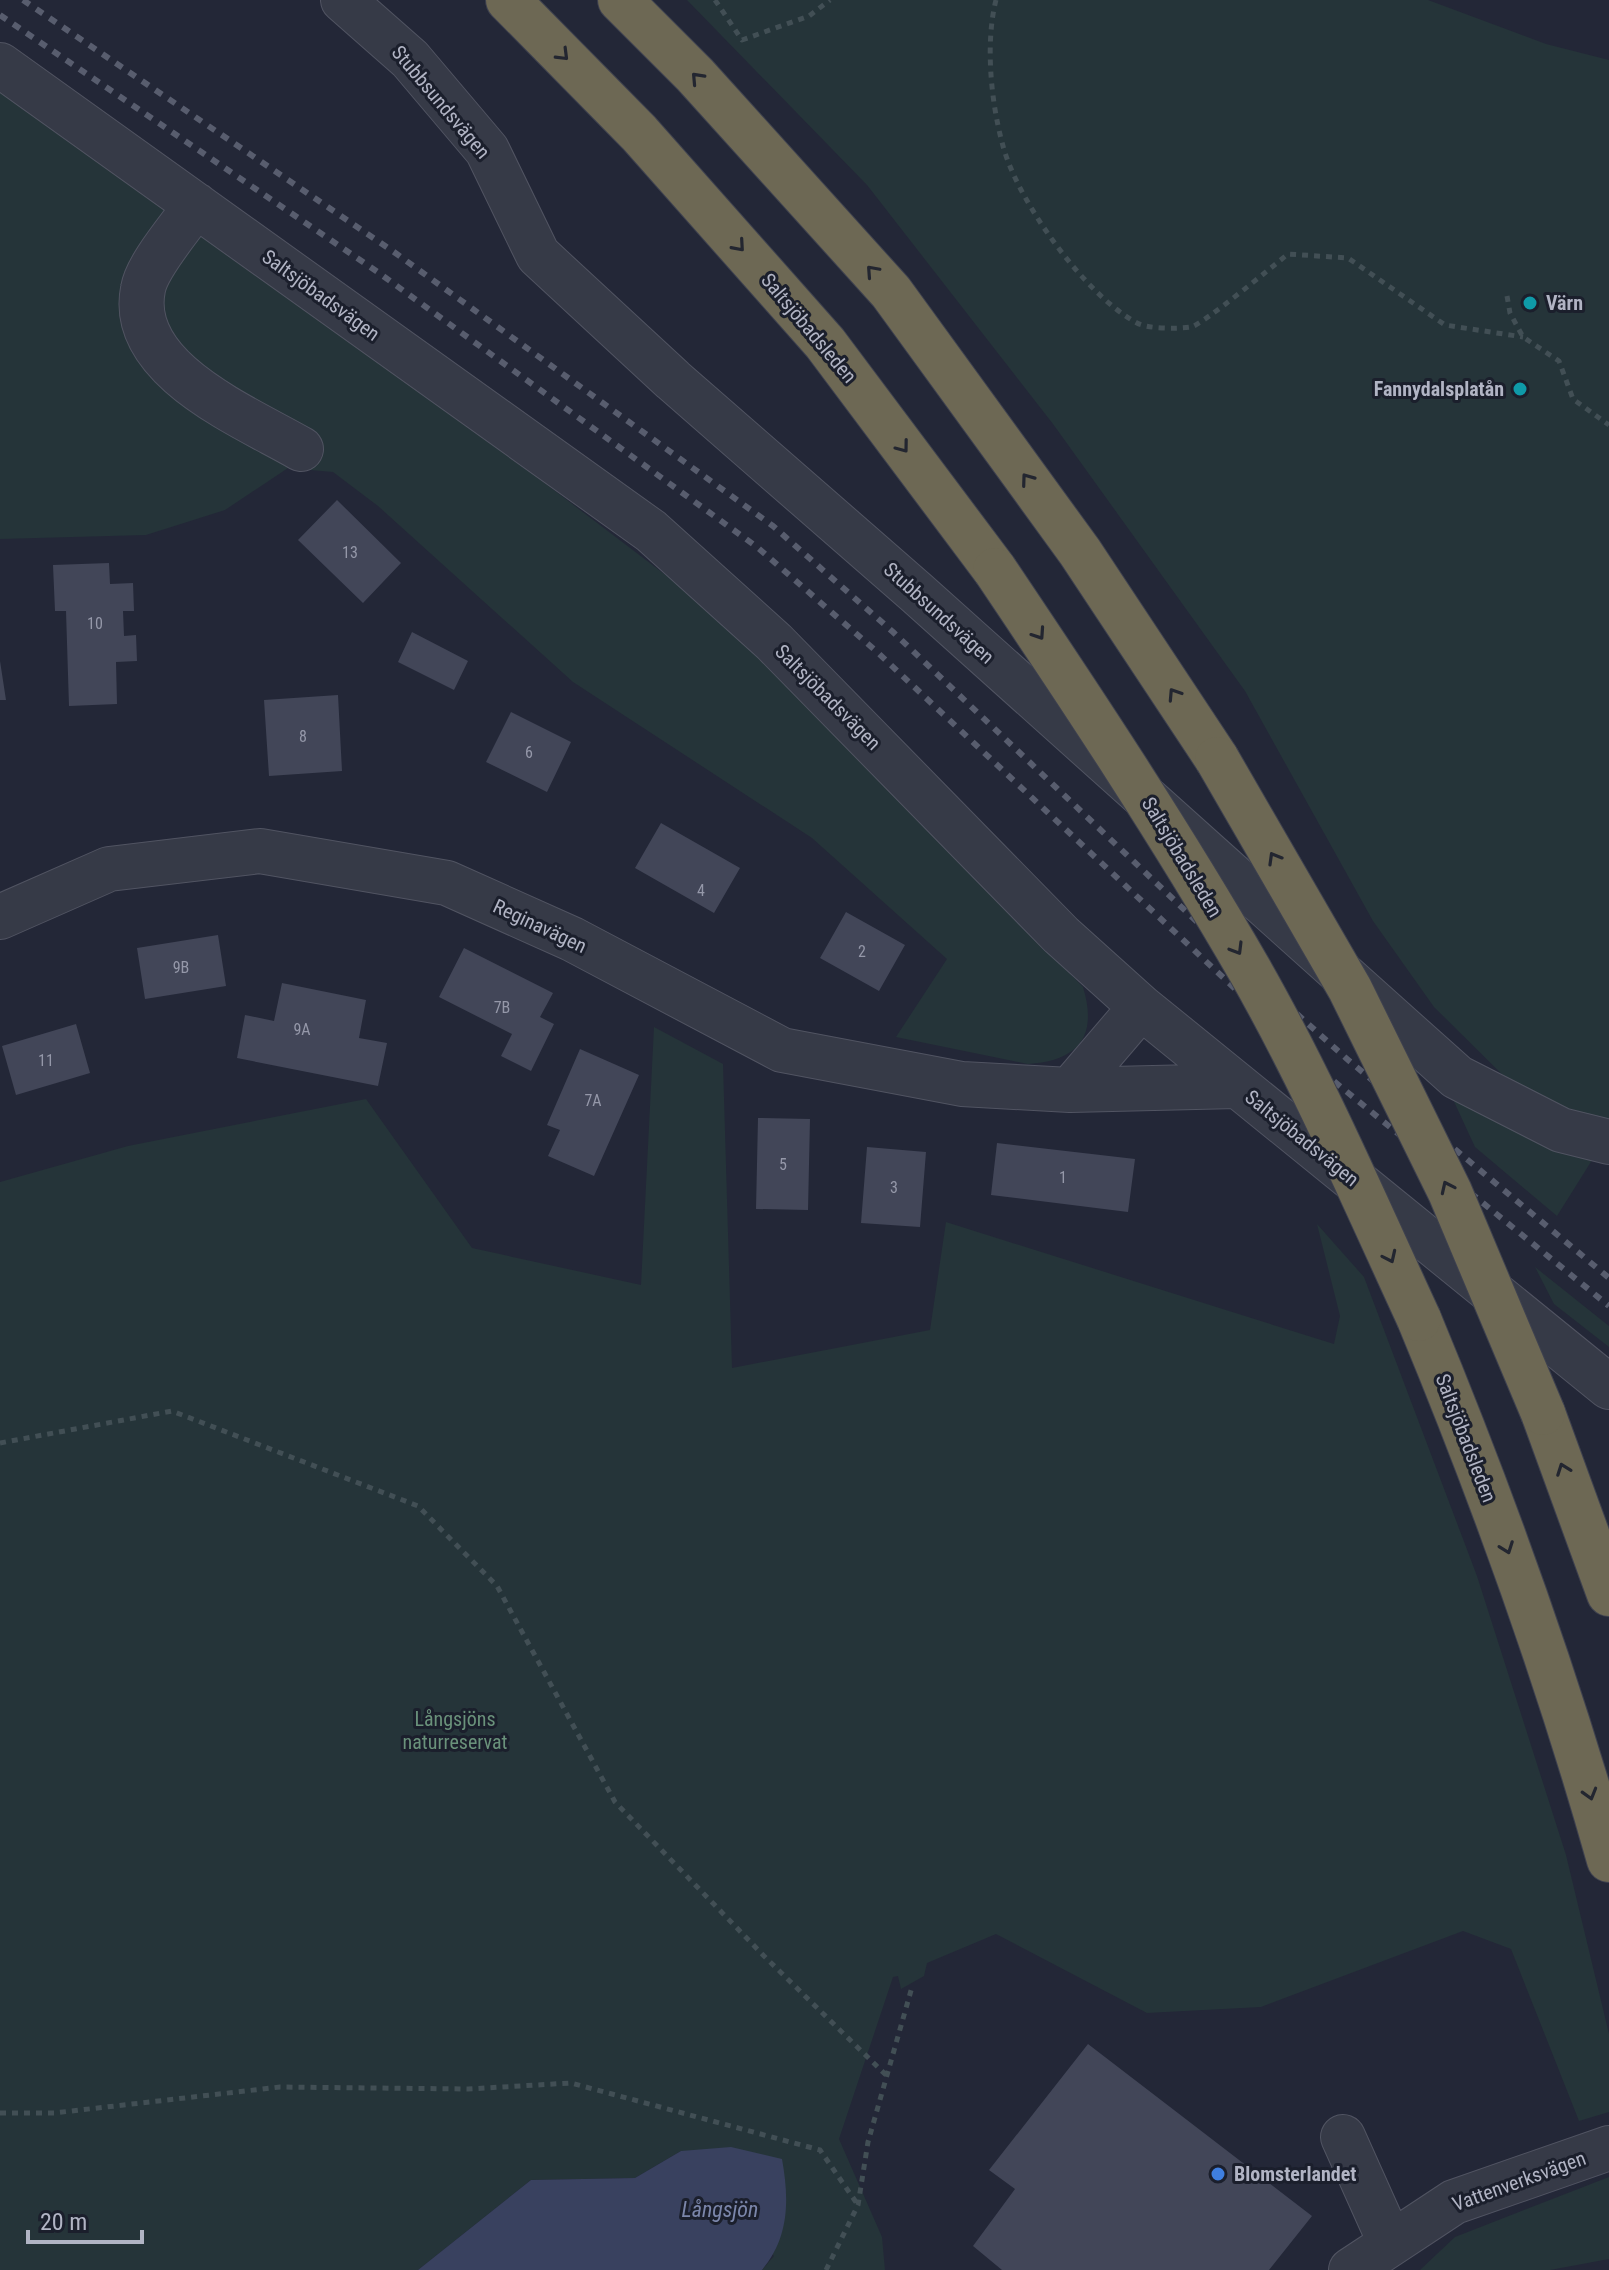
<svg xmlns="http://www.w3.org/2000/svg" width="1609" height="2270" font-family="'Roboto Condensed',sans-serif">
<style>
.green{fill:#253439}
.water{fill:#39415f}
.building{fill:#424658}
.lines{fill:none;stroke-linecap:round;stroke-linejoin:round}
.minor-casing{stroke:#515462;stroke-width:46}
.highway-casing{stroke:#3e414f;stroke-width:46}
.path{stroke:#424f55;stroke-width:5;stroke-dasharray:6 6;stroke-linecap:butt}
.minor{stroke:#363a47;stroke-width:44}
.highway{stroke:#6d6854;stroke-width:44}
.rail{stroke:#585d6e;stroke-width:6;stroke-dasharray:8 8;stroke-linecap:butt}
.highway-bridge-casing{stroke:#3e414f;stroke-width:46;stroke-linecap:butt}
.highway-bridge{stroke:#6d6854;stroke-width:44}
.oneway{stroke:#232630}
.culture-dot{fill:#0f9aa8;stroke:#1b1f2c;stroke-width:3}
.shop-dot{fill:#3f7fe0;stroke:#1b1f2c;stroke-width:3}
.labels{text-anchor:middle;stroke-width:6;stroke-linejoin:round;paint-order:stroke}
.number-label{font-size:16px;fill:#9598a9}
.street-label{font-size:20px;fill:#b1b4c4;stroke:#1b1f2c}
.poi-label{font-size:20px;font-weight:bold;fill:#b1b4c4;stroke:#1b1f2c;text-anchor:start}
.park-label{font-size:20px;fill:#6a927b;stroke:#1b1f2c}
.water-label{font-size:22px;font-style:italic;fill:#7b86aa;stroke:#1b1f2c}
</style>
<rect width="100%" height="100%" fill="#232737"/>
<!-- green -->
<path class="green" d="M687 0H1428L1546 44 1609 60V1133L1524 1096 1434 1007 1373 921 1245 691 1053 424 867 185Z
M0 89 542 481 709 608 1083 987C1098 1036 1079 1061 1028 1064L896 1037 947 959 812 838 573 682 378 506 333 472 288 468 225 510 146 535 0 539Z
M654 1027 723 1064 732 1368 930 1330 946 1222 1334 1344 1340 1316 1317 1224 1364 1277 1477 1576 1566 1855 1609 2034V2112L1579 2121 1511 1949 1463 1931 1261 2007 1147 2013 996 1934 927 1963 924 1976 901 1989 898 1976 893 1977 839 2139 882 2237 885 2270H762L774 2256 681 2151 635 2178 531 2180 418 2270H0V1182L128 1146 366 1099 472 1248 641 1285Z
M1450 1093 1594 1157 1557 1216 1475 1147Z
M1535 1267 1609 1326V1347L1554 1304Z
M1609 2177V2259L1550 2270H1420L1455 2237Z"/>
<!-- water -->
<path class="water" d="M731 2147 782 2159C789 2198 790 2237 762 2270H418L531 2180 635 2178 681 2151Z"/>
<!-- building -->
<path class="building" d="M337 500 401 563 363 603 298 540Z
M109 563 110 584 133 583 134 611H123L124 636 136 635 137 661 116 662 117 704 69 706 66 611H55L53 565Z
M412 632 468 661 454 690 398 662Z
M0 661 6 700H0Z
M338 695 342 771 269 776 264 700Z
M511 712 571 742 547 792 486 762Z
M661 823 740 868 714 913 635 868Z
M846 912 905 945 879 991 820 958Z
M218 935 226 986 145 999 137 948Z
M464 948 553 993 540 1017 554 1024 531 1071 501 1056 512 1034 439 997Z
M282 983 366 1000 359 1038 387 1043 378 1086 237 1058 245 1015 274 1021Z
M76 1024 90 1073 16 1095 2 1046Z
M580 1049 639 1075 594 1176 548 1156 560 1130 547 1125Z
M758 1118 810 1119 808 1210 756 1209Z
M997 1143 1135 1159 1128 1212 991 1195Z
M867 1147 926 1152 920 1227 861 1223Z
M1088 2044 1312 2216 1269 2270H1002L973 2246 1015 2189 989 2170Z"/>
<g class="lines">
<defs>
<path id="minor" d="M343 0 410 59 487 150 538 255 673 380 917 593 1457 1077 1561 1130 1609 1142
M0 65 651 531 774 642 1061 935 1141 1007 1609 1387
M196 205C182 226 147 265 143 289 127 369 244 416 301 449
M0 917 109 869 260 851 447 883 572 939 782 1050 962 1084 1070 1090 1237 1086
M1070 1090 1141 1007
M1343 2137 1390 2242
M1351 2270 1454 2202 1609 2148"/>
<path id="highway" d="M508 0 639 133 825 343 995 570
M620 0 695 75 891 292 1080 552 1217 759
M1419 1319C1492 1495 1557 1676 1609 1860
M1543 1413 1609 1594"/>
</defs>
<!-- minor casing -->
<use href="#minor" class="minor-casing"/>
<!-- highway casing -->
<use href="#highway" class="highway-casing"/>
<!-- path -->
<path class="path" d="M715 0 742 40 809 16 830 0
M996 0C985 43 991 103 1003 146 1018 202 1085 295 1137 323 1147 329 1179 329 1191 327 1202 325 1273 266 1288 254L1348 258 1445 325 1523 337
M1507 296 1510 313 1523 337 1559 361 1573 399 1609 425
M0 1443 172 1411 418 1506 497 1586 615 1802 764 1956 888 2077
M0 2113H54L280 2087 468 2089 571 2083 820 2150 858 2205
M826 2270 858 2205 868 2142 912 1987"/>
<!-- minor -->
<use href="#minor" class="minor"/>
<!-- highway -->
<use href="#highway" class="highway"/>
<!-- rail -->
<path class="rail" d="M23 0 394 252 773 526 893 632 1236 959 1347 1059 1609 1278
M0 15 379 273 757 547 876 651 1330 1078 1609 1306"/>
<defs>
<path id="highway-bridge" d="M995 570C1083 701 1170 832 1249 969 1313 1081 1365 1202 1419 1319
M1217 759 1350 989 1450 1192 1543 1413"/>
</defs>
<!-- highway-bridge casing -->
<use href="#highway-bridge" class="highway-bridge-casing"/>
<!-- highway-bridge -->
<use href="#highway-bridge" class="highway-bridge"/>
</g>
<!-- one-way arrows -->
<defs><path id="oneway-chevron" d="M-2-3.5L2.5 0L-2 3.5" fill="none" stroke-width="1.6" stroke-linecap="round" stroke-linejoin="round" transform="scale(2)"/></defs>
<g class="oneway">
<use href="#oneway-chevron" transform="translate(563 55) rotate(45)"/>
<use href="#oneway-chevron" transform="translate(697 78) rotate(-133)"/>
<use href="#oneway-chevron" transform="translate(739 246) rotate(49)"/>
<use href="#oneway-chevron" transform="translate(872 271) rotate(-132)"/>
<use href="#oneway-chevron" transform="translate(903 447) rotate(53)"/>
<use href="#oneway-chevron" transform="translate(1027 479) rotate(-126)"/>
<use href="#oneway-chevron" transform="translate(1039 634) rotate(56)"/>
<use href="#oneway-chevron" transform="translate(1174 694) rotate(-123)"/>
<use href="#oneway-chevron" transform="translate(1274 858) rotate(-120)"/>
<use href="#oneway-chevron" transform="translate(1237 949) rotate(59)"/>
<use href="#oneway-chevron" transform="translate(1447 1187) rotate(-115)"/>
<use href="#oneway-chevron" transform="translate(1390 1257) rotate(65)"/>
<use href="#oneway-chevron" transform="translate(1563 1469) rotate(-110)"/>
<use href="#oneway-chevron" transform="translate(1507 1548) rotate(70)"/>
<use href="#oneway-chevron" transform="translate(1590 1794) rotate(74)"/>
</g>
<!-- markers -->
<g class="culture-dot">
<circle cx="1530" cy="303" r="8"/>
<circle cx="1520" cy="389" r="8"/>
</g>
<circle class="shop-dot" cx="1218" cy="2174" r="8"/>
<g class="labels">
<!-- number labels -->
<g class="number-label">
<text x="350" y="558">13</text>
<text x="95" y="629">10</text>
<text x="303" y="742">8</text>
<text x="529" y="758">6</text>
<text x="701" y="896">4</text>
<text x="862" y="957">2</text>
<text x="181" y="973">9B</text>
<text x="502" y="1013">7B</text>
<text x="302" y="1035">9A</text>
<text x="46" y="1066">11</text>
<text x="593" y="1106">7A</text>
<text x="783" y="1170">5</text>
<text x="1063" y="1183">1</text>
<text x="894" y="1193">3</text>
</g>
<!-- street labels -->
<g class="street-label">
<text transform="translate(441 102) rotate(50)" y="7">Stubbsundsvägen</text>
<text transform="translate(321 295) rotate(36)" y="7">Saltsjöbadsvägen</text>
<text transform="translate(809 328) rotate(50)" y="7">Saltsjöbadsleden</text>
<text transform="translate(939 613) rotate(42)" y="7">Stubbsundsvägen</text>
<text transform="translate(828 697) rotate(45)" y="7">Saltsjöbadsvägen</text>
<text transform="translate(1182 857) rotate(59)" y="7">Saltsjöbadsleden</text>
<text transform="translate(540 926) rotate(25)" y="7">Reginavägen</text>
<text transform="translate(1302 1138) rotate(39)" y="7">Saltsjöbadsvägen</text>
<text transform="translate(1466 1438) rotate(69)" y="7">Saltsjöbadsleden</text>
<text transform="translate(1519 2181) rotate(-20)" y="7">Vattenverksvägen</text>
</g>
<!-- poi labels -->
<g class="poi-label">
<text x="1546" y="310">Värn</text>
<text x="1504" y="396" text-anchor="end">Fannydalsplatån</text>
<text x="1234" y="2181">Blomsterlandet</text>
</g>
<!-- park labels -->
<g class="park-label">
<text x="455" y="1726">Långsjöns<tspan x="455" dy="23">naturreservat</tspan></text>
</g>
<!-- water labels -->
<g class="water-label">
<text x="720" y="2217">Långsjön</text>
</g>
</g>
<!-- scale -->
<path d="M28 2230v12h114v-12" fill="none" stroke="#b1b4c4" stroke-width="4"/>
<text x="40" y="2230" font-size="24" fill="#b1b4c4" stroke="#1b1f2c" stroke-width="6" paint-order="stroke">20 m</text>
</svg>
